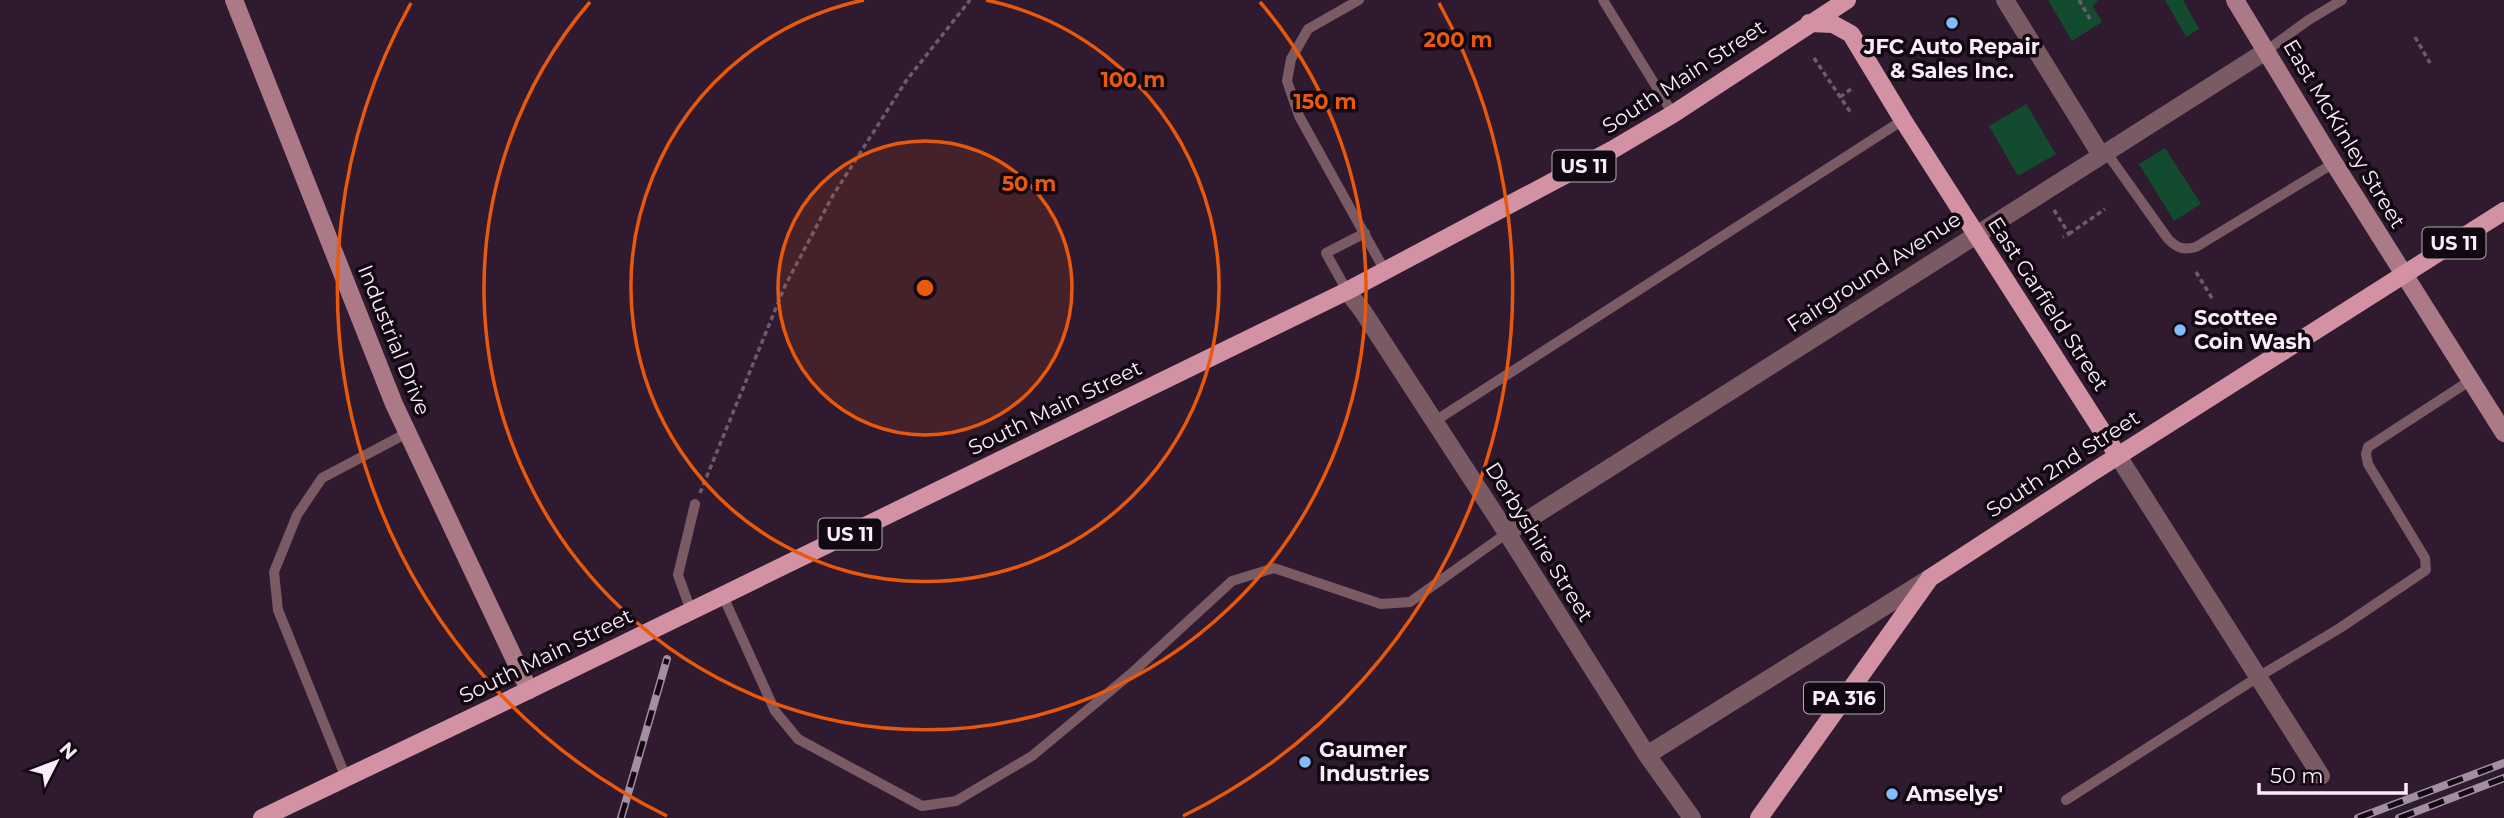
<svg xmlns="http://www.w3.org/2000/svg" width="2504" height="818" font-family="Montserrat,sans-serif">
<style>
.green{fill:#134b2f}
.lines{fill:none;stroke-linecap:round;stroke-linejoin:round}
.path{stroke:#6d5a6d;stroke-width:3.5;stroke-dasharray:5 3.5;stroke-linecap:butt}
.lane{stroke:#7a5a63;stroke-width:10}
.street{stroke:#7a5a63;stroke-width:18}
.secondary{stroke:#ac7a87;stroke-width:18}
.primary{stroke:#d392a3;stroke-width:18}
.rail-casing{stroke:#a290a2;stroke-width:8}
.rail{stroke:#120811;stroke-width:5;stroke-dasharray:16;stroke-linecap:butt}
.ring{fill:none;stroke:#e8590c;stroke-width:3.5}
.poi-dot{fill:#82bcfa;stroke:#120811;stroke-width:2.5}
.labels{text-anchor:middle;stroke-width:7;stroke-linejoin:round;paint-order:stroke}
.shield{fill:#120811;stroke:#b5a8b4;stroke-width:2}
.shield-label{font-size:19px;font-weight:bold;fill:#fbecfa}
.poi-label{font-size:21px;font-weight:bold;fill:#fbecfa;stroke:#120811;text-anchor:start}
.street-label{font-size:21px;fill:#fbecfa;stroke:#120811}
.centre{fill:#e8590c;stroke:#120811;stroke-width:3.5}
.ring-label{font-size:21px;text-anchor:middle;font-weight:bold;fill:#e8590c;stroke:#120811;stroke-width:7;stroke-linejoin:round;paint-order:stroke}
</style>
<rect width="100%" height="100%" fill="#2f1a2f"/>
<!-- green -->
<path class="green" d="M2048 0H2098L2093 6 2102 22 2072 41Z
M2165 0H2183L2199 29 2186 37Z
M2026 104 2056 154 2018 176 1989 126Z
M2165 148 2201 204 2174 221 2139 164Z"/>
<g class="lines">
<!-- path -->
<path class="path" d="M2079 0 2090 19
M2415 37 2430 63
M1814 58 1851 113
M1840 97 1851 89
M2054 210 2069 234 2063 237
M2069 234 2105 209
M2196 272 2212 298
M700 493 785 286 832 197 906 81 970 0"/>
<!-- lane -->
<path class="lane" d="M1359 0 1308 29 1291 59 1287 81 1299 116 1385 271
M1603 0 1673 114
M2266 51 2307 21 2342 0
M2106 152 2168 239C2178 249 2184 250 2196 247L2334 163
M1347 291 1326 253 1365 233
M1435 421 1903 120
M723 596 775 711 798 739 922 806 956 801 1032 756 1133 672 1232 581 1274 568 1381 604 1410 602 1507 533
M691 611 678 575 695 504
M346 778 278 610 274 572 297 515 322 478 407 433
M2066 800 2258 677 2340 628 2426 570 2425 558 2368 464 2366 454 2368 447 2471 380"/>
<!-- street -->
<path class="street" d="M2005 0 2101 155
M1347 291 1362 310 1507 533 1647 755 1692 818
M2118 456 2321 776
M1507 533 2266 51
M1647 755 1930 578"/>
<!-- secondary -->
<path class="secondary" d="M234 0 394 404 529 690
M2235 0 2332 160 2504 433"/>
<!-- primary -->
<path class="primary" d="M1809 23 1833 24 1851 34 1903 120 2118 456
M262 818 529 690 1347 291 1612 150 1673 114 1847 0
M1759 818 1930 578 2091 473 2504 211"/>
<defs>
<path id="rail" d="M621 818 667 659
M2358 818 2504 763
M2399 818 2504 778"/>
</defs>
<!-- rail casing -->
<use href="#rail" class="rail-casing"/>
<!-- rail -->
<use href="#rail" class="rail"/>
</g>
<!-- distance rings -->
<circle cx="925" cy="288" r="147" fill="#e8590c" fill-opacity=".12"/>
<g class="ring">
<circle cx="925" cy="288" r="147"/>
<path d="M986 0A294 294 0 1 1 864 0"/>
<path d="M1260 2A441 441 0 1 1 590 2"/>
<path d="M667 816A588 588 0 0 1 411 3M1439 3A588 588 0 0 1 1183 816"/>
</g>
<!-- markers -->
<g class="poi-dot">
<circle cx="1952" cy="23" r="7"/>
<circle cx="2180" cy="330" r="7"/>
<circle cx="1305" cy="762" r="7"/>
<circle cx="1892" cy="794" r="7"/>
</g>
<g class="labels">
<!-- shield labels -->
<g class="shield">
<rect x="1552.5" y="150.5" width="63" height="31" rx="5"/>
<rect x="2422.5" y="227.5" width="63" height="31" rx="5"/>
<rect x="818.5" y="518.5" width="63" height="31" rx="5"/>
<rect x="1804" y="682.5" width="80" height="31" rx="5"/>
</g>
<g class="shield-label">
<text x="1584" y="173">US 11</text>
<text x="2454" y="250">US 11</text>
<text x="850" y="541">US 11</text>
<text x="1844" y="705">PA 316</text>
</g>
<!-- poi labels -->
<g class="poi-label">
<text x="1952" y="54" text-anchor="middle">JFC Auto Repair<tspan x="1952" dy="24">&amp; Sales Inc.</tspan></text>
<text x="2194" y="325">Scottee<tspan x="2194" dy="24">Coin Wash</tspan></text>
<text x="1319" y="757">Gaumer<tspan x="1319" dy="24">Industries</tspan></text>
<text x="1906" y="801">Amselys'</text>
</g>
<!-- street labels -->
<g class="street-label">
<text transform="translate(1684 77) rotate(-33)" y="7">South Main Street</text>
<text transform="translate(2344 134) rotate(59)" y="7">East McKinley Street</text>
<text transform="translate(1874 272) rotate(-33)" y="7">Fairground Avenue</text>
<text transform="translate(2048 304) rotate(57)" y="7">East Garfield Street</text>
<text transform="translate(394 340) rotate(68)" y="7">Industrial Drive</text>
<text transform="translate(1055 408) rotate(-26)" y="7">South Main Street</text>
<text transform="translate(2063 464) rotate(-33)" y="7">South 2nd Street</text>
<text transform="translate(1539 542) rotate(58)" y="7">Derbyshire Street</text>
<text transform="translate(546 656) rotate(-26)" y="7">South Main Street</text>
</g>
</g>
<circle cx="925" cy="288" r="10" class="centre"/>
<g class="ring-label">
<text x="1458" y="47">200 m</text>
<text x="1133" y="87">100 m</text>
<text x="1325" y="109">150 m</text>
<text x="1029" y="191">50 m</text>
</g>
<!-- north arrow -->
<g transform="translate(56 762) rotate(48)" stroke="#120811" stroke-width="5" paint-order="stroke">
<path d="M0-5L12 26L0 18L-12 26Z" fill="#fbecfa"/>
<text y="-10" font-size="19" font-weight="bold" text-anchor="middle" fill="#fbecfa">N</text>
</g>
<!-- scale -->
<path d="M2259 783v10h147v-10" fill="none" stroke="#fbecfa" stroke-width="3.5"/>
<text x="2270" y="783" font-size="21" fill="#fbecfa" stroke="#120811" stroke-width="5" paint-order="stroke">50 m</text>
</svg>
